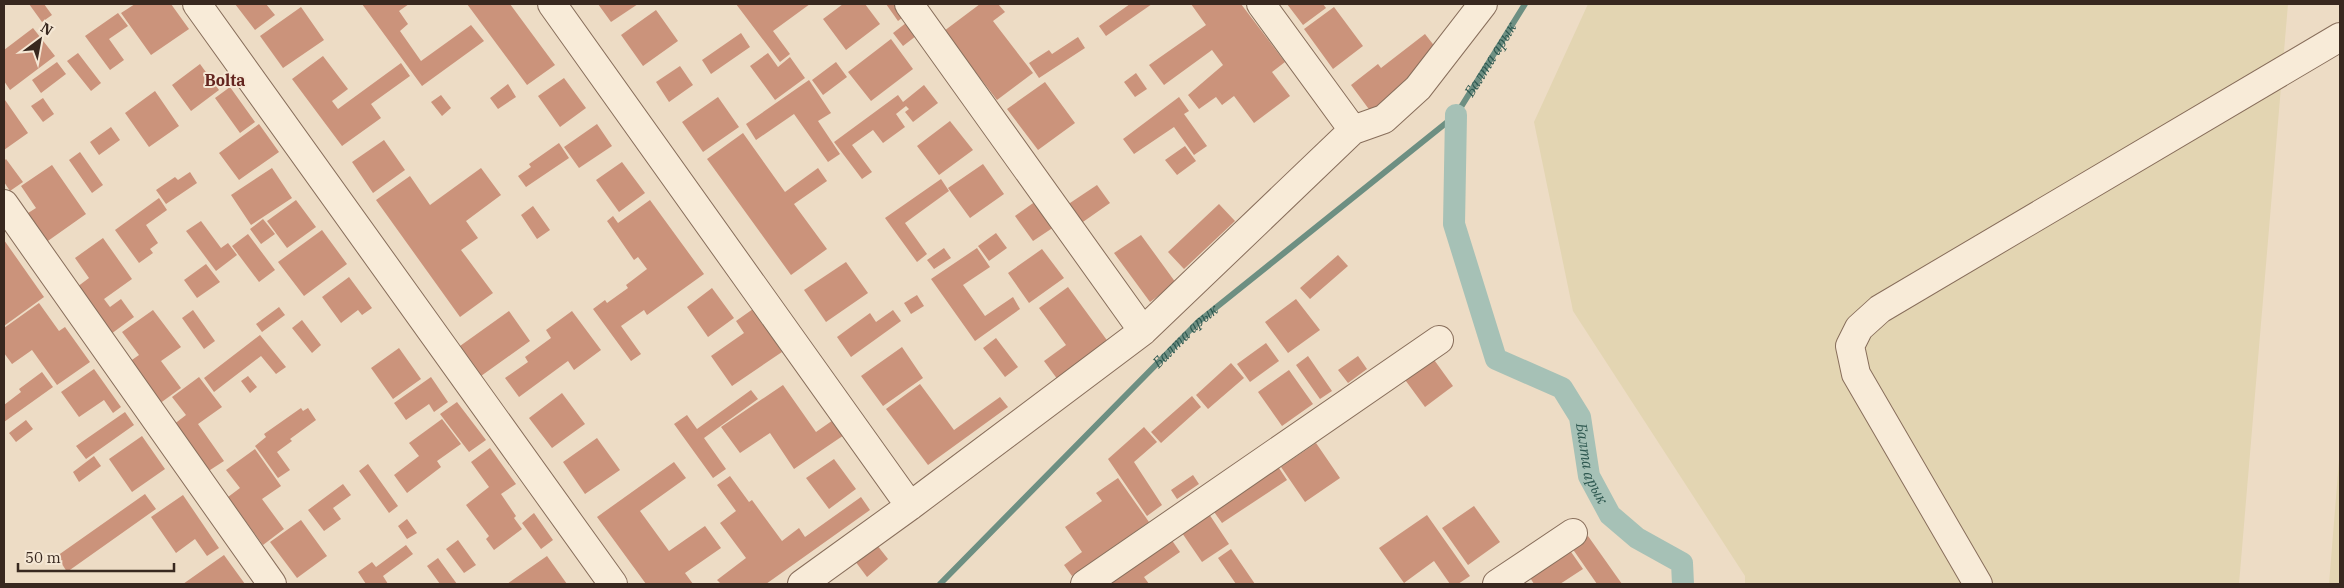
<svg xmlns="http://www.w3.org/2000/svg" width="2344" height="588" font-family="'IBM Plex Serif',serif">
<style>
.farmland{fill:#e3d5b2}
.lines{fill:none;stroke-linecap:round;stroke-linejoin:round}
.stream{stroke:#6d8f82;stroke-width:6}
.canal{stroke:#a6c1b6;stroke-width:22}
.building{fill:#cb937b}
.minor-casing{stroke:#886e5b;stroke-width:30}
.minor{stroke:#f8ebd8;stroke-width:28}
.labels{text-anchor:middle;stroke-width:4;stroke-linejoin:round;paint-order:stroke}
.water-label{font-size:15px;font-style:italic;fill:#2e5850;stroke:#f5e7d4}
.quarter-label{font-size:16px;font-weight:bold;fill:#64251f;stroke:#f5e7d4}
</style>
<rect width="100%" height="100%" fill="#eddcc5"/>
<!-- farmland -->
<path class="farmland" d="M1588 4H2288L2239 584H1745V576L1573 311 1534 122Z
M2340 448V584H2329Z"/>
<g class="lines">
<!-- stream -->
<path class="stream" id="s1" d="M940 584 1198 322 1456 115 1525 4"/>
<!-- canal -->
<path class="canal" id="s2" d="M1456 115 1454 224 1496 359 1562 388 1580 417 1589 476 1610 515 1637 538 1682 563 1683 584"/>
</g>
<!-- building -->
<path class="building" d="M29 4H44L52 15 42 22Z
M135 4H171L189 29 151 55 121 13Z
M235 4H266L275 15 255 30Z
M362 4H409L399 11 408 24 400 31 421 61 471 25 484 41 422 86Z
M467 4H510L555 65 527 85Z
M598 4H638L611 22Z
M736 4H810L773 31 790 54 780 62Z
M843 4H865L880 24 846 50 823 19Z
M886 4H897L906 15 898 21Z
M980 4H998L1005 12 993 21 1033 73 997 100 944 31Z
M1130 4H1152L1106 36 1099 26Z
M1191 4H1241L1285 62 1272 72 1290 96 1254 123 1234 96 1222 105 1216 97 1199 109 1188 95 1223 65 1212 50 1164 85 1149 65 1206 25Z
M1287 4H1323L1326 8 1303 25Z
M301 7 324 40 283 68 260 36Z
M1334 7 1363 46 1333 69 1304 29Z
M656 10 678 41 643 66 621 35Z
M118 13 128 26 109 39 124 60 110 70 85 36Z
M906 23 916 36 903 46 893 33Z
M33 28 55 56 10 90 4 81V50Z
M741 33 750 47 711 74 702 60Z
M1425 34 1436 48 1413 79 1371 112 1351 85 1378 64 1381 68Z
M1078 37 1085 48 1039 78 1029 63 1049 50 1052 54Z
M891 39 913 69 871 101 848 72Z
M78 53 101 83 91 91 67 61Z
M768 53 778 67 790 57 805 78 775 100 750 66Z
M323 56 348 89 332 101 338 109 401 63 410 76 371 104 381 118 342 146 292 79Z
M57 62 66 74 41 93 32 80Z
M836 62 847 77 823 95 812 80Z
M200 64 219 90 191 111 172 85Z
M680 66 693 85 669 102 656 82Z
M1136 73 1147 89 1135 97 1124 82Z
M564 78 586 108 560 127 538 96Z
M809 80 831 113 818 121 840 154 828 162 794 114 756 140 746 124Z
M1045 82 1075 123 1038 150 1007 109Z
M508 84 516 97 498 109 490 98Z
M924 85 938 103 913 122 905 112 909 109 906 106 896 114 905 127 883 143 873 130 852 145 872 172 862 179 834 142 898 95 903 102Z
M230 87 255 122 240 133 215 98Z
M155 91 179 126 149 147 125 113Z
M441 95 451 108 442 116 431 102Z
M718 97 739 127 703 152 682 122Z
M1179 97 1189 111 1184 114 1207 146 1194 155 1174 127 1134 154 1123 139Z
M43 98 54 114 43 122 31 106Z
M5 100 28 133 4 150V102Z
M950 121 973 150 939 175 917 146Z
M259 124 279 152 239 180 219 153Z
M597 124 612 146 579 168 564 147Z
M111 127 120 140 99 155 90 142Z
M743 133 785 192 818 168 827 181 794 204 827 249 791 275 707 159Z
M384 140 405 170 373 193 352 162Z
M559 143 569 158 526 187 518 176 531 167 529 164Z
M1185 146 1196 161 1177 175 1165 160Z
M80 152 103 185 92 193 69 160Z
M6 159 23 182 10 191 4 182V161Z
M622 162 645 193 619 212 596 180Z
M983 164 1004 194 970 218 948 188Z
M52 165 86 214 45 243 25 215 36 208 21 186Z
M272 168 292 198 251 225 231 195Z
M481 168 501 195 466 221 478 238 461 250 493 293 460 317 376 200 410 176 430 205Z
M190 172 197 183 166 204 156 190 175 177 178 180Z
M941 179 949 191 905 223 927 254 917 262 885 218Z
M1097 185 1110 203 1080 224 1067 205Z
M159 198 167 210 146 225 158 243 150 249 153 253 139 263 115 230Z
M296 200 316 227 287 248 267 221Z
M650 200 704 274 647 315 644 310 621 326 641 354 631 361 593 309 605 300 607 303 628 288 626 285 647 269 638 257 634 260 607 221 613 216 618 223Z
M1036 201 1054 227 1033 241 1015 216Z
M1219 204 1235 221 1184 269 1168 252Z
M533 206 550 230 537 239 521 215Z
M263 219 275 234 261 244 250 229Z
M201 221 221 248 228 243 237 255 216 271 186 231Z
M322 230 347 264 304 296 278 262Z
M996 233 1007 248 989 261 978 246Z
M248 234 275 270 259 282 232 246Z
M1141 235 1176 283 1150 302 1114 253Z
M103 238 132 279 104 299 110 307 121 299 134 317 111 334 77 287 89 278 75 258Z
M4 240 44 297 4 326Z
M944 248 951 258 934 269 927 260Z
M977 248 990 267 963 285 985 316 1013 297 1020 309 975 341 931 279Z
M1042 249 1064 278 1029 303 1008 273Z
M1338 255 1348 266 1310 299 1300 288Z
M846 262 868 293 826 322 804 290Z
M206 264 220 282 197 298 184 280Z
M349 277 372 308 362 315 358 310 341 323 322 297Z
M1068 287 1109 343 1058 380 1044 361 1066 345 1039 308Z
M712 288 734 318 708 337 687 307Z
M917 295 924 306 911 314 904 303Z
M1296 299 1320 330 1288 353 1265 322Z
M39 303 59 331 65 327 90 362 57 385 32 350 12 364 4 353V328Z
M279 307 285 315 262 332 256 324Z
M753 309 782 352 732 386 711 356 744 333 736 321Z
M153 310 181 347 161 361 181 388 159 404 129 362 139 355 122 332Z
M193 310 215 341 204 349 182 318Z
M893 310 901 321 851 357 837 337 870 313 876 322Z
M509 311 530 341 481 376 460 346Z
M572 311 601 350 574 370 568 361 519 397 505 378 528 362 525 357 551 338 546 330Z
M302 320 321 345 312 353 292 328Z
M260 335 286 367 276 374 261 356 214 392 204 378Z
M996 338 1018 367 1005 377 983 348Z
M1266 343 1279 361 1250 382 1237 364Z
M902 347 923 378 883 406 861 376Z
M399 348 421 379 393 399 371 368Z
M1308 356 1332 391 1320 399 1296 365Z
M1358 356 1367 369 1348 383 1338 370Z
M1432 357 1453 386 1425 407 1403 377Z
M1231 363 1244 378 1208 409 1196 395Z
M94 369 121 407 113 413 104 400 79 417 61 392Z
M1289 370 1313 404 1282 426 1258 392Z
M42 372 53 387 4 422V405L21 392 19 389Z
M248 376 257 387 250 393 241 381Z
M199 377 222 407 198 424 224 461 207 472 173 425 186 415 172 397Z
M431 377 448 402 434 412 429 404 406 420 394 403Z
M920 384 954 430 1000 397 1008 407 928 465 886 409Z
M783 385 816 432 836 418 847 433 794 469 770 433 740 453 721 427Z
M751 390 758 399 704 438 726 469 713 478 674 424 687 415 697 429Z
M562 393 585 424 552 448 529 418Z
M1192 396 1201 407 1161 443 1151 432Z
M457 402 486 440 469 452 440 414Z
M301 408 303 411 308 408 316 420 290 439 292 441 277 452 290 470 278 478 255 446 266 437 264 434Z
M125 412 134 425 86 459 76 446Z
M442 419 461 444 437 461 441 467 407 493 394 475 419 456 409 443Z
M26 420 33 429 16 442 9 433Z
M1144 427 1157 442 1134 462 1162 505 1147 516 1108 459Z
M142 436 165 469 132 492 109 459Z
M597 438 620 470 585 494 563 462Z
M1316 443 1340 478 1305 502 1281 467Z
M490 448 516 484 501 494 516 516 514 518 522 529 494 550 486 539 489 536 466 505 489 487 471 462Z
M255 449 281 486 262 499 284 529 263 545 228 497 240 488 226 470Z
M94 456 101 466 79 482 73 472Z
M834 459 856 489 829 509 806 478Z
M674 462 686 478 640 511 669 551 705 526 721 548 685 573 693 584H646L597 517Z
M368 464 398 506 389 513 359 471Z
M1277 465 1287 480 1222 523 1212 509Z
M1193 475 1199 484 1177 499 1171 490Z
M730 476 749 502 752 500 782 541 799 528 805 537 861 497 870 510 766 584H721L717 580 746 558 720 523 736 511 717 485Z
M1118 478 1149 522 1072 576 1064 565 1082 552 1065 527 1102 501 1096 493Z
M343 484 351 495 333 508 341 519 324 531 308 510Z
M145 494 156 509 67 572 57 556Z
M183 495 219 548 207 556 195 539 176 553 151 517Z
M1474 506 1500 542 1468 565 1442 528Z
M1207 511 1229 544 1202 562 1180 530Z
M534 513 553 540 541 549 522 523Z
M1427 515 1470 576 1458 584H1450L1434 561 1404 583 1379 548Z
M407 519 417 533 407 539 398 526Z
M301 520 327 556 297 578 270 542Z
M1169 536 1180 552 1144 577 1149 584H1094Z
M1588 536 1622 584H1597L1572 548Z
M458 540 476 565 464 573 446 549Z
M873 540 888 559 867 577 852 557Z
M406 545 413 554 383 576 388 584H366L358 572 372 562 376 567Z
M1231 549 1255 584H1236L1218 558Z
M1569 549 1583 569 1560 584H1534L1529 576Z
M224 555 245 584H183Z
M547 556 567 584H507Z
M438 558 457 584H440L427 566Z"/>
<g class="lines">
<defs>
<path id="minor" d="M197 4 613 584
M552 4 910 506
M909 4 1143 331
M1261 4 1353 130
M4 204 272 584
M802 584 910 506 1143 331 1353 130 1384 119 1418 88 1483 4
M1085 584 1439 340
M1497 584 1573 533
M1978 584 1856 374 1850 346 1859 328 1880 309 2340 37"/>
</defs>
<!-- minor casing -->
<use href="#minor" class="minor-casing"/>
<!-- minor -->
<use href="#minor" class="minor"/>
</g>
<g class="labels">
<!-- water labels -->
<g class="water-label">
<text dy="5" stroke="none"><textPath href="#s1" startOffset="764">Балта арык</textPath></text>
<text dy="5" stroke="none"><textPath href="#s1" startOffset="349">Балта арык</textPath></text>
<text dy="5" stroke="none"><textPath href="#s2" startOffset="405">Балта арык</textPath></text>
</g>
<!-- quarter labels -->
<g class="quarter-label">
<text x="225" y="86">Bolta</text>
</g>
</g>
<!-- border -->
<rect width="2344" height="588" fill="none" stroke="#38281f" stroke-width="10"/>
<!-- north arrow -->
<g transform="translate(40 40) rotate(32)" stroke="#f5e7d4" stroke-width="4" paint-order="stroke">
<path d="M0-4L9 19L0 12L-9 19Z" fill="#38281f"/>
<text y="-8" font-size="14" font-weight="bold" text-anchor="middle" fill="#38281f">N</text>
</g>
<!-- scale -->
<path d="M18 563v8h156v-8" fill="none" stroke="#38281f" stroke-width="2.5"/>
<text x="25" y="563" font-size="15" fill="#38281f" stroke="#f5e7d4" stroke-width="4" paint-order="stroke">50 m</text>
</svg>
